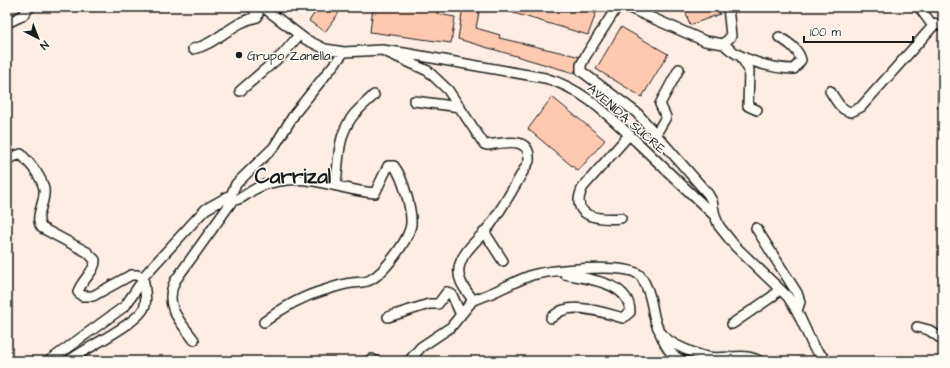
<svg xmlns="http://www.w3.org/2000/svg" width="950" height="368" font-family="'Architects Daughter',sans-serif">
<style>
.building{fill:#fec9b0;stroke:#1c1c1c}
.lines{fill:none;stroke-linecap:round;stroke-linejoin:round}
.minor-casing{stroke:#1c1c1c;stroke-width:12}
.minor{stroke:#fdfcf7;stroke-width:9}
.poi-dot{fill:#1c1c1c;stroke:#fdfcf7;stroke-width:1.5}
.labels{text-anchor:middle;stroke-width:3;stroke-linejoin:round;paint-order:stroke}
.poi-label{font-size:13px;fill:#1c1c1c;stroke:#fdfcf7;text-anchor:start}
.street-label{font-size:13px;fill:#1c1c1c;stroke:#fdfcf7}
.town-label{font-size:21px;font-weight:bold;fill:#1c1c1c;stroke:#fdfcf7}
</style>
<rect width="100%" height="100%" fill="#fdede2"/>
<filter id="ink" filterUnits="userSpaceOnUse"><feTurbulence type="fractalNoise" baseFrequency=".025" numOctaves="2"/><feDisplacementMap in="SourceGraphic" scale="8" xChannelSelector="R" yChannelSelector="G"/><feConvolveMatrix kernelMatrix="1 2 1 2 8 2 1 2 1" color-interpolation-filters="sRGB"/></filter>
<g filter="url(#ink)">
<!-- building -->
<path class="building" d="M319 7H343L325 32 309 21Z
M373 7H438L437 14 455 17 451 43 370 32Z
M463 7H480L476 28 500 35 499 38 581 57 574 73 458 39Z
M493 7H575L596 13 588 35Z
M684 7H718L720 14 690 25Z
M621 27 668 54 642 97 596 69Z
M552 97 605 140 578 171 528 129Z"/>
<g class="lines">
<defs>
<path id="minor" d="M263 7 305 39 325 49 344 52 382 50 404 53 545 78C582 88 609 116 637 142 663 167 689 192 715 216L719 226 735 246 788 297 797 311 814 348 827 361
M617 7 585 57 581 65V71L637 113 708 194 712 201 715 216
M627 7 705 41 724 44 731 36 728 7
M919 7 930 22 943 26
M7 23 22 16 30 7
M724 44C738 60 774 69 794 69L801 60C798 49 789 43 779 37
M193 49C217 44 232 22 257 17L258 14 251 7
M382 50 428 71 448 90 484 144 487 145C504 143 531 135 529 161 517 182 505 204 491 224 482 237 462 250 459 268 457 281 466 290 473 300 494 294 512 282 532 275 551 270 622 263 638 274 642 276 644 282 646 286 657 309 648 329 674 344 684 349 697 355 708 357 723 360 746 352 759 361
M742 58 749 70 748 106 757 110
M240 91 283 54 299 35
M830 91C836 100 840 110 851 112L861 107 934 25
M943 93V106
M414 101 460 107
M656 134 666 117 660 104 679 69
M7 159 21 154C30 164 41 175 44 189 46 203 33 217 42 228L87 252 95 260C96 271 81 280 78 292L82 296H93L131 275H137L143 277
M336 184C339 161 337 137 352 117 358 109 367 102 374 95
M621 218C598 220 568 217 583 187L629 135
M756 228 797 293 800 302 797 311
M485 233 503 261
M388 317 429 304H438L447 292 452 295 461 315
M551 318C555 315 559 311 564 310 579 304 609 314 623 318L630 312C630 282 587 279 565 274
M264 322C282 308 303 296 325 290 334 287 343 284 352 283 358 282 364 283 370 280 384 273 409 240 411 224 412 210 403 177 394 166H388L375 193C345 191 318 177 287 180 277 181 264 184 255 189 247 193 242 200 233 200L231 195 236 184 274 147 295 113 344 52
M732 324 773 296 779 289
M917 327 929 330 943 340
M660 333C666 347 669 354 683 361
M194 340C180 321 163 306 175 281L233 200
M49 361 125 306 143 280
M69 361C83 349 142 322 145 305 147 297 144 285 143 277L200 215 206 209 231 195
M368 361 372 359 375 361
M409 361 421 347 451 327 473 300"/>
</defs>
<!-- minor casing -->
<use href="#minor" class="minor-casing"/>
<!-- minor -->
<use href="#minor" class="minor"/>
</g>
</g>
<!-- markers -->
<circle class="poi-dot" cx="239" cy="55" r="4"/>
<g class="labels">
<!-- poi labels -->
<g class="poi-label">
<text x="247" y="60">Grupo Zanella</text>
</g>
<!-- street labels -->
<g class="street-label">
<text transform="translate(627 118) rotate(41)" y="5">AVENIDA SUCRE</text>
</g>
<!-- town labels -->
<g class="town-label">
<text x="293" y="183">Carrizal</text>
</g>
</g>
<!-- margin -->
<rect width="950" height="368" fill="none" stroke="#fdfcf7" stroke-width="24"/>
<rect x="12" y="12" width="926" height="344" fill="none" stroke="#1c1c1c" stroke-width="1.5" filter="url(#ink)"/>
<!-- north arrow -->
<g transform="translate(38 38) rotate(138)" stroke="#fdfcf7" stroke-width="3" paint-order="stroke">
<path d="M0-3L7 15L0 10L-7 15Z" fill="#1c1c1c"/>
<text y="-6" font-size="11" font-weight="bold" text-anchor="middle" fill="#1c1c1c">N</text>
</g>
<!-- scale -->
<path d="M804 36v6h109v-6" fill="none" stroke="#1c1c1c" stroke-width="2"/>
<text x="810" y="36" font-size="12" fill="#1c1c1c" stroke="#fdfcf7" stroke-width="3" paint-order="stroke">100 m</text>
</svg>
